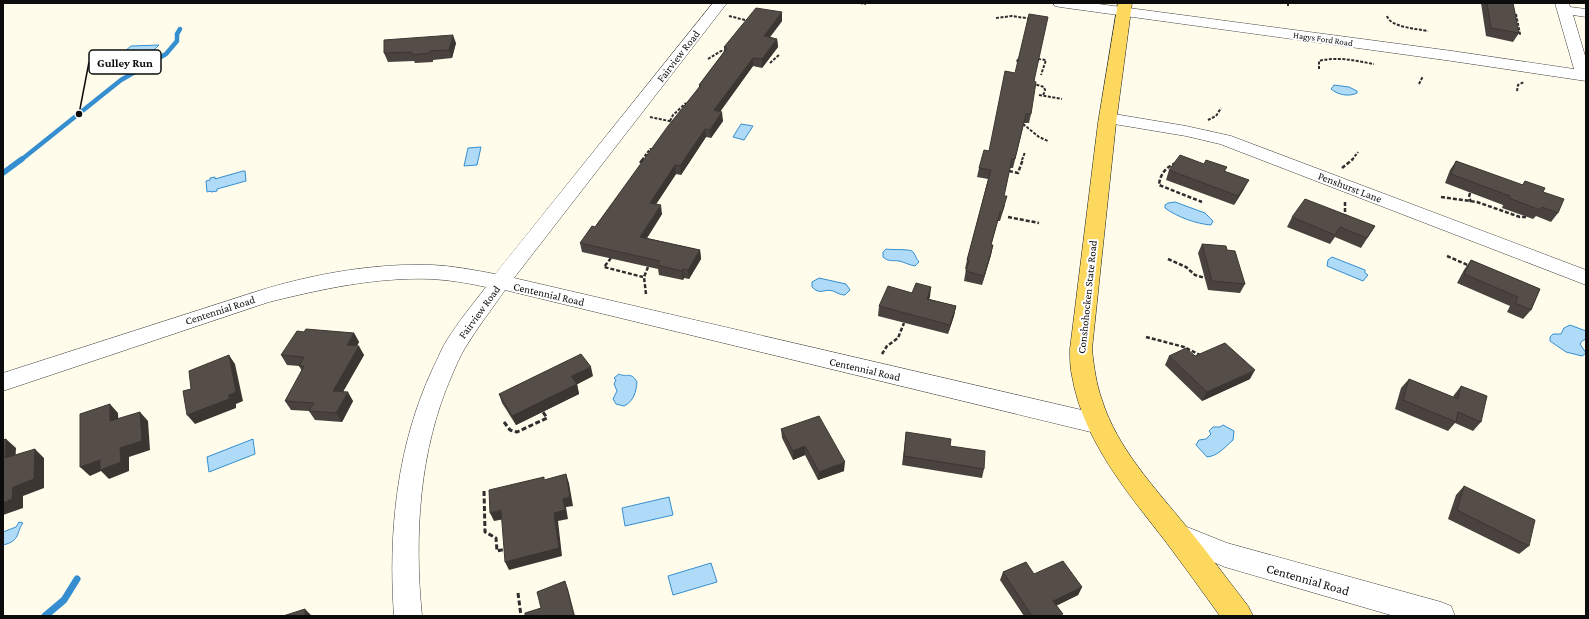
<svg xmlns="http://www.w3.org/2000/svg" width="1589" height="619" font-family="'Crimson Pro',serif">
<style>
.water{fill:#afdbf8;stroke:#348ed0}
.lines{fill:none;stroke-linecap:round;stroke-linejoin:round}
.stream-far2{stroke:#348ed0;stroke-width:4.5}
.stream-far1{stroke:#348ed0;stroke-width:5.5}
.stream{stroke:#348ed0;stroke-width:7}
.minor-casing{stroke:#3f3f3f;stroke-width:1}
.major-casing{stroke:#1d1d1d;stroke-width:1}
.path-far2{stroke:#2e2e2e;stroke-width:2;stroke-dasharray:3 1.5;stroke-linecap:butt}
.path-far1{stroke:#2e2e2e;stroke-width:2.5;stroke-dasharray:4 2;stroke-linecap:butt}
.path{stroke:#2e2e2e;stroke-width:3;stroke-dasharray:5 2.5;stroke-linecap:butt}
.minor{fill:#fff;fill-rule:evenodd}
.major{fill:#fcd95e;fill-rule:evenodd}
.wall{fill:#49423e}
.shaded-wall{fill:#3c3632}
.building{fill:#554d48;stroke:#3c3632}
.labels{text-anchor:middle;stroke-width:4;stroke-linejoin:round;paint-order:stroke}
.far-street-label{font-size:9px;fill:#0c0c0c;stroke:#fff}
.street-label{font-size:11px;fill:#0c0c0c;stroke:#fff}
.near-street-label{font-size:13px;fill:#0c0c0c;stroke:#fff}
.leader{fill:none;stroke:#0c0c0c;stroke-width:1.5}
.callout-dot{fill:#0c0c0c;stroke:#fff;stroke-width:1.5}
.callout{fill:#fff;stroke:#0c0c0c;stroke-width:1.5}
.callout-label{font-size:12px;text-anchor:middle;font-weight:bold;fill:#0c0c0c}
</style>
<rect width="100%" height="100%" fill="#fffceb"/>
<!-- water -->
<path class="water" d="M159 45 154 50 126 52 127 51H125L131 46Z
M1334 85 1349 87 1357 91V93C1349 97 1338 95 1331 89Z
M741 124 753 126 744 140 733 137Z
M481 147 477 165 464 166 468 148Z
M243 171H245L246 181 217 189V191L211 192V191L207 192 206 181 210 180V178L215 177V179Z
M1175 202 1205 213 1213 221 1211 225C1197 224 1177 217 1165 208V205L1168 203Z
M886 249C892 250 909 249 912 251 915 253 916 259 919 262L915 266C909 265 904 262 899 261 893 260 888 262 883 257V252Z
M1332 257 1365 270V273L1368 275 1363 281 1327 266 1328 260Z
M819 278 846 284 850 290 845 295C840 295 838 293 833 291 824 288 821 296 812 287V282Z
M1570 325 1586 331V339L1582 341 1580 344 1586 353 1582 356 1566 352 1550 341V337L1553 334H1561L1564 328Z
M619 374C627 378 631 371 637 382 636 392 634 401 624 406L616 404 613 399 617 391 614 384 616 380 614 378Z
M1223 425 1234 431 1233 440C1225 447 1218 456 1207 457L1196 445 1199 440 1206 439 1211 434 1209 431 1213 427H1220Z
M253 439 255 454 209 472 207 457Z
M669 497 673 515 625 526 622 508Z
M19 522 23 523C16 532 21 541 3 545V532L16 527Z
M711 563 717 582 673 595 668 576Z"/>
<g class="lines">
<!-- stream-far2 -->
<path class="stream-far2" d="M21 160 121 80 166 54 177 41V34L180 29"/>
<!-- stream-far1 -->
<path class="stream-far1" d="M3 173 22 159"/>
<!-- stream -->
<path class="stream" d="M45 616 64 600 77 579"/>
<defs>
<path id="minor" d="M713 3H727L514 278 1099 414 1107 417 1111 424 1107 431 1099 434 505 290C492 309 477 328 465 348 460 356 456 366 452 375 419 450 414 535 422 616H394C388 531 397 445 433 368 438 359 441 349 447 340 458 322 473 304 486 287 468 283 450 280 431 279 376 277 322 289 269 302L3 391V373L258 291C313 274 374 263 432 265 453 266 474 270 495 274Z
M1053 3H1091L1452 51 1574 69 1555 3H1569L1570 7 1586 9V17L1573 15 1586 59V81L1452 61 1060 7 1055 6Z
M1108 113 1186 126 1231 136 1586 270V285L1220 144 1186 136 1102 122 1100 118 1102 114Z
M1177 523 1227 543 1441 602 1451 606 1455 616H1394L1225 567 1168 543 1164 535 1168 527Z"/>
<path id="major" d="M1118 3H1132L1116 123 1092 349C1094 367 1096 383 1102 400 1117 448 1155 488 1186 526 1208 553 1228 580 1248 606L1253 616H1220C1202 591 1184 566 1166 542 1127 492 1083 440 1072 376 1070 368 1070 358 1070 349L1098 123Z"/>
</defs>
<!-- minor casing -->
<use href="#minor" class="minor-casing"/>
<!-- major casing -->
<use href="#major" class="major-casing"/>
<!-- path-far2 -->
<path class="path-far2" d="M860 3 866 4
M1288 3V7
M1516 14 1520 34H1516
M729 16 749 21
M1387 16C1390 27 1417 29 1428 31
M996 18 1012 16 1032 19
M708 59 721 51H727
M1018 59 1017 62 1020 67
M1038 59 1046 60 1041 75
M770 63 780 54
M1319 69V61C1338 56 1356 61 1374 64
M1034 82V84L1044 87 1045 90 1043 96
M1419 84 1423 76
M1517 91 1518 85 1524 82
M1039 95 1062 99
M650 117 674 122
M1208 120 1216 116 1221 108
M670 121 673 115 686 103
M1023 124 1039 137 1048 141
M642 160 650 149 654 150
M1022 160 1025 152
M1352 160 1358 152"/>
<!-- path-far1 -->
<path class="path-far1" d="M640 163 643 159
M1176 163C1166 167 1160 174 1159 185L1202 202
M1342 168 1353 159
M1009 171 1018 173 1023 159
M1470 193 1469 197 1471 202
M1441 197 1477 202 1520 217H1526
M1345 202V218
M1008 217 1039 223
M1447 256 1470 266
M611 258 604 267 643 277
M1168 259 1186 267 1195 275 1205 278
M646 294 644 277 648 267
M1146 337 1184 347 1202 356
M882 354 887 346 898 338 904 323"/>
<!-- path -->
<path class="path" d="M504 422 510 430 517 432 547 418 543 412
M484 491 485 532 496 538 497 551 507 549
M518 593 521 616"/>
<!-- minor -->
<use href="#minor" class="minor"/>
<!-- major -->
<use href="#major" class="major"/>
</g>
<!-- wall -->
<path class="wall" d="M1481 3H1513L1519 33 1513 42 1486 36Z
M782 12V21L770 37 777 39 778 47 762 68 753 66 720 111 723 121 711 138 706 137 681 175 676 174 656 204 662 214 647 238 700 250 701 259 689 279 684 278 683 280 659 275 658 269 582 252 580 243 595 227 699 87V85L724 52V47Z
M456 43 452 58 433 60V62L415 63 414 61 388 62 384 53Z
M1015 73 1034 81 1031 114 1029 123H1024L1013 168H1010L1004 196 1005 205 1000 221H998L991 245H993L991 255 982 285 964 281 966 269H965L967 260 988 179 977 177 979 168 989 151Z
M1456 161 1522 185 1525 181 1543 192 1558 213 1551 222 1536 216 1533 219 1502 208 1503 205 1445 183 1450 170Z
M1227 167 1225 171 1244 189 1234 205 1166 180 1169 170Z
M1292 217 1375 226 1361 248 1335 237 1330 244 1287 227Z
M1202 244 1227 250 1245 284 1240 293 1208 290 1198 253Z
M1471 260 1540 289 1531 310 1523 319 1507 312 1510 306 1457 283 1464 270Z
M931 287 929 299 956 306 954 316 948 334 878 316 879 306 912 293Z
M304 332 354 333 359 342 357 346 364 355 343 392 353 401 342 422 315 420 309 411 291 410 285 401 302 371 299 366 287 365 281 355Z
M1169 356 1250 379 1202 401 1165 365Z
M593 376 577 384 579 394 516 425 502 403 499 394Z
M1409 379 1453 397 1454 395 1461 386 1481 422 1473 431 1455 423 1448 431 1395 409 1401 388Z
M781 429 844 471 818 480 805 455 793 460 782 438Z
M906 432 950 446 984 469 982 478 902 465Z
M1464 486 1529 546 1519 554 1448 519 1456 495Z
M1003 572 1082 587 1078 595 1056 606 1062 616H1024L1000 580Z"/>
<!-- shaded-wall -->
<path class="shaded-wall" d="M782 12V21L764 45V36Z
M453 35 456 43 452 58 449 50Z
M777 39 778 47 762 68V59Z
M753 58V66L715 119 714 110Z
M722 112 723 121 711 138 710 130Z
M705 129 706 137 681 175 680 166Z
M675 165 676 174 651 212 650 203Z
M1249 180 1244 189 1234 205 1238 196Z
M661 205 662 214 642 246 640 237Z
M993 245 991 255 982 285 984 276Z
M700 250 701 259 689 279 688 270Z
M683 269 684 278 683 280 682 271Z
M931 287 930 297 925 308 927 299Z
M956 306 954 316 948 334 950 325Z
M354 333 359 342 352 354 347 345Z
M359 346 364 355 338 400 333 391Z
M229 355 235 364 243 401 236 404V408L195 424 187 415 229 395Z
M591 367 593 376 574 386 571 376Z
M1255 370 1250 379 1202 401 1207 392Z
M577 384 579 394 516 425 512 416Z
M348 392 353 401 342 422 336 413Z
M110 404 118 413 119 430 110 421Z
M140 412 148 421 150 450 129 457V471L109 479 101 471 90 476 80 467 120 448Z
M6 439 16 448 15 467 5 458Z
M805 446V455L793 460V451Z
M35 449 44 458V488L23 496V508L3 515V503L13 487Z
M845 462 844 471 818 480 819 472Z
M566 474 569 483 573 506 566 507 568 519 558 521 562 556 509 570 505 562 554 513 563 499Z
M501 510 505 519 494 521 490 513Z
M565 581 568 589 575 616H574Z
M1082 587 1078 595 1049 609 1053 601Z
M305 609 312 616H305Z"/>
<!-- building -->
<path class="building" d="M1487 3H1513L1519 33 1491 28Z
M756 8 782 12 764 36 777 39 762 59 753 58 714 110 722 112 710 130 705 129 680 166 675 165 650 203 661 205 640 237 700 250 688 270 683 269 682 271 657 265 660 261 580 243 592 226 595 227 668 126 701 85H699L727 48 724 47Z
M1029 14 1048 17 1034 81 1036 82 1031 114H1026L1015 159H1012L1004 196H1007L1002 212H1000L991 245H993L984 276 966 271 969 260H967L991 170 979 168 984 150 989 151 1005 71 1015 73Z
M453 35 449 50 430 51V53L412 55V52L384 53V40Z
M1180 155 1204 164 1206 160 1227 167 1224 171 1249 180 1238 196 1169 170Z
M1456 161 1523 185 1525 181 1545 188 1543 192 1564 199 1558 213 1542 207 1540 210 1509 198 1510 196 1451 174Z
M1305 199 1375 226 1367 238 1340 227 1335 235 1292 217Z
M1202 244 1226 246 1227 250 1235 251 1245 284 1212 281Z
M1471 260 1540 289 1531 310 1515 303 1518 297 1464 274Z
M916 283 931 287 927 299 956 306 950 325 879 306 888 286 912 293Z
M306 329 354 333 347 345 359 346 333 391 348 392 336 413 309 411 314 403 285 401 304 366H299L304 357 281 355 297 331 304 332Z
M1225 343 1255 370 1207 392 1169 356 1186 348 1195 356Z
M581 354 591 367 571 376 577 384 512 416 499 394Z
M229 355 236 392 229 395V399L187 415 183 391 191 389 189 371Z
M1409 379 1458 399 1461 386 1487 396 1481 422 1458 412 1456 422 1403 400Z
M110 404V421L140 412 142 441 120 448 121 462 100 470V460L80 467V414Z
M819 416 845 462 819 472 805 446 793 451 781 429Z
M906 432 951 439 950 446 985 451 984 469 904 456Z
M6 439 5 458 35 449 34 479 13 487 12 499 3 503V440Z
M566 474 570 497 563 499 565 510 554 513 559 548 505 562 501 510 490 513 489 490 544 477V480Z
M1464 486 1535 520 1529 546 1457 510Z
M1063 561 1082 587 1053 601 1063 614 1059 616H1032L1003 572 1026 562 1034 574Z
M565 581 574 616H525V613L541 608 537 592Z
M305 609V616H283Z"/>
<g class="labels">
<!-- far-street labels -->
<g class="far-street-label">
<text transform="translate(1323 39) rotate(8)" y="3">Hagys Ford Road</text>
</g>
<!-- street labels -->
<g class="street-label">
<text transform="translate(678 56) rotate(-52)" y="4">Fairview Road</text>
<text transform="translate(1350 187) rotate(21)" y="4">Penshurst Lane</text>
<text transform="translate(549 294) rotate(13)" y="4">Centennial Road</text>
<text transform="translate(1087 297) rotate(-84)" y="4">Conshohocken State Road</text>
<text transform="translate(220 310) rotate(-18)" y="4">Centennial Road</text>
<text transform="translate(479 312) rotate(-54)" y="4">Fairview Road</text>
<text transform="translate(865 369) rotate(13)" y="4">Centennial Road</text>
</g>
<!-- near-street labels -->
<g class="near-street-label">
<text transform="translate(1308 579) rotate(16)" y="5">Centennial Road</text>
</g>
</g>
<!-- callouts -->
<path class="leader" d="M79 114L89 62"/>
<circle class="callout-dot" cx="79" cy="114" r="4"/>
<rect class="callout" x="89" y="50" width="72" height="24" rx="4"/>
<g class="callout-label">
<text x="125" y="67">Gulley Run</text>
</g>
<!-- border -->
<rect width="1589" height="619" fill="none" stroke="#0c0c0c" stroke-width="8"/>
</svg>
